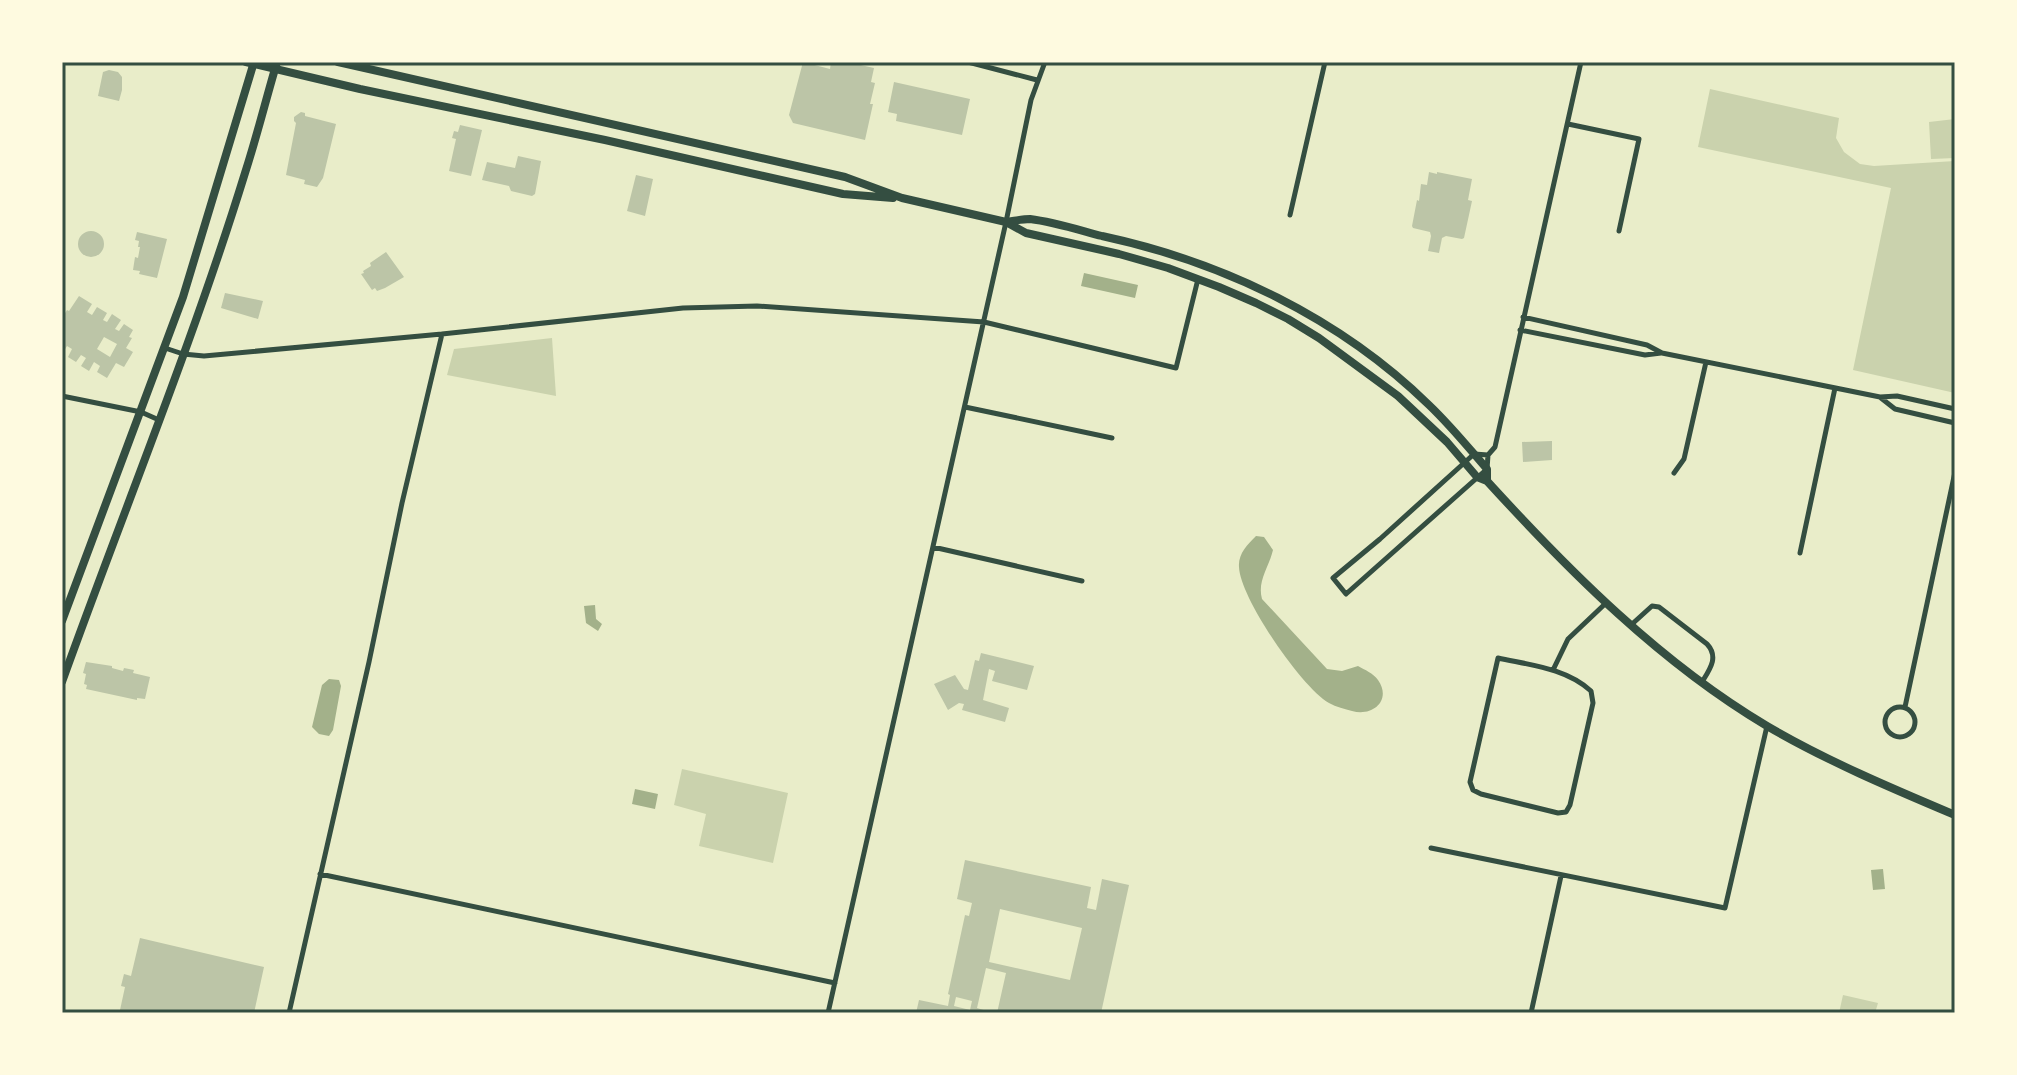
<svg xmlns="http://www.w3.org/2000/svg" width="2017" height="1075" font-family="Cabin,sans-serif">
<style>
.green{fill:#cad2ad}
.water{fill:#a3b18a}
.building{fill:#bcc5a7;fill-rule:evenodd}
.lines{fill:none;stroke-linecap:round;stroke-linejoin:round}
.minor{stroke:#344e41;stroke-width:5}
.secondary{stroke:#344e41;stroke-width:8}
.primary{stroke:#344e41;stroke-width:8}
.neatline{fill:none;stroke:#344e41;stroke-width:3}
</style>
<rect width="100%" height="100%" fill="#e9edc9"/>
<!-- green -->
<path class="green" d="M1710 89 1839 118 1836 138 1844 152 1860 164 1874 166 1955 161V393L1853 370 1891 188 1698 147Z
M1955 119V158L1931 159 1929 122Z
M552 338 556 396 447 375 454 349Z
M682 769 788 793 773 863 699 846 706 814 674 805Z
M1843 995 1878 1003 1875 1013H1839Z"/>
<!-- water -->
<path class="water" d="M1084 273 1138 285 1135 298 1081 286Z
M1256 536 1264 537 1273 550C1269 567 1257 581 1262 599L1327 669 1342 671 1358 666C1365 670 1373 673 1378 680 1392 700 1373 717 1352 711 1345 709 1336 707 1329 703 1302 688 1240 598 1239 567 1238 554 1247 545 1256 536Z
M595 605 596 619 602 624 598 631 586 623 584 606Z
M329 679 339 680 341 686 333 730 329 736 319 734 312 727 322 685Z
M635 789 658 794 655 809 632 804Z
M1883 869 1885 889 1873 890 1871 870Z"/>
<!-- building -->
<path class="building" d="M803 62 830 69 831 62H847L874 68 871 82 875 83 870 104H873L865 140 793 123 789 115Z
M109 70 118 72 122 77V90L119 101 98 96 103 72Z
M894 82 970 99 962 135 896 121 897 114 888 112Z
M301 112 305 113V116L336 124 323 178 317 187 304 184 305 180 286 175 296 123 294 121V117Z
M460 125 482 130 471 176 449 171 456 139 452 138 454 131 458 132Z
M518 156 541 161 535 194 532 196 511 191 509 186 482 180 487 162 515 168Z
M1429 172 1437 174V172L1472 179 1468 200 1472 201 1464 238 1462 239 1446 236 1442 238 1439 253 1428 251 1431 236 1430 232 1413 228 1412 226 1417 200 1419 201 1421 184 1427 185Z
M636 175 653 179 645 216 627 211Z
M78 244a13 13 0 1 1 26 0a13 13 0 1 1-26 0Z
M137 232 167 239 157 278 139 274 140 271 133 270 135 257 138 258 140 247H138L139 241 135 240Z
M386 252 404 277 385 288 377 291 375 288 372 290 361 274 364 273 363 271 371 266 370 263Z
M225 293 263 301 258 319 221 308Z
M79 296 92 304 87 312 92 315 97 307 107 313 103 320 107 322 112 314 121 320 115 329 119 331 124 324 133 330 129 337 132 338 126 348 133 352 124 367 116 363 107 378 97 372 100 366 94 362 89 371 81 366 86 358 81 355 76 362 68 357 72 349 67 346 62 354V318L67 310 69 311ZM104 337 117 344 110 357 97 349Z
M1552 441V460L1523 462 1522 442Z
M981 653 1034 666 1027 690 992 681 995 671 989 669 983 700 1009 708 1005 722 962 710 964 704 959 703 948 710 934 684 955 675 964 689 968 690 975 660 979 661Z
M86 662 112 666V668L123 671 124 668 134 670 133 673 150 677 145 699 137 698V700L86 689 87 685 84 684 86 674 83 673Z
M965 860 1091 887 1087 908 1096 910 1102 879 1129 885 1101 1013H997L1006 973 986 968 977 1008 993 1013H916L919 1000 948 1006 950 995 948 994 965 915 969 916 972 903 957 899ZM1000 909 1082 928 1070 980 989 962ZM956 997 972 1001 970 1010 954 1006Z
M140 938 264 967 254 1013H132L120 1010 125 987 121 986 124 974 131 976Z"/>
<g class="lines">
<!-- minor -->
<path class="minor" d="M968 62 1037 80
M1568 124 1639 139 1619 231
M1290 215 1325 62
M1523 317 1647 345 1662 353 1880 397 1897 396 1955 409
M1520 330 1645 355 1661 353
M165 348 183 354 204 356 442 334 683 308 757 306 984 322 1176 368 1198 279
M62 396 141 412 159 420
M1881 398 1895 409 1955 423
M965 407 1112 438
M1488 455 1474 454 1380 539 1333 578 1346 594 1487 469 1488 455 1495 447 1581 62
M1674 473 1684 459 1706 362
M933 547 1082 581
M1800 553 1835 388
M1631 625 1652 606 1659 607 1707 644C1719 657 1710 669 1702 682
M1498 658C1530 665 1566 668 1591 691L1593 703 1570 805 1566 812 1558 813 1481 794 1473 790 1470 782Z
M1553 670 1568 639 1606 603
M1905 707 1955 472
M1885 722a15 15 0 1 1 30 0a15 15 0 1 1-30 0Z
M1431 848 1725 908 1767 726
M320 874 835 983
M289 1013 369 662 402 503 442 334
M828 1013 1006 222 1031 100 1045 62
M1531 1013 1561 876"/>
<!-- secondary -->
<path class="secondary" d="M62 621 183 297 254 62
M62 682C123 512 192 345 245 173 257 136 266 99 277 62"/>
<!-- primary -->
<path class="primary" d="M246 62 360 89 605 140 843 194 893 198
M338 62 845 177 902 198 1006 222 1026 233 1119 254 1168 268 1219 287 1256 303 1288 319 1319 338 1398 396 1447 442 1477 477 1487 481C1570 572 1661 663 1767 726 1827 761 1891 788 1955 815
M1006 222C1014 221 1023 219 1030 219 1054 222 1079 230 1102 236 1223 262 1340 318 1429 405 1450 425 1468 447 1487 469V481"/>
</g>
<!-- border -->
<rect width="2017" height="1075" fill="none" stroke="#fefae0" stroke-width="128"/>
<rect x="64" y="64" width="1889" height="947" class="neatline"/>
</svg>
